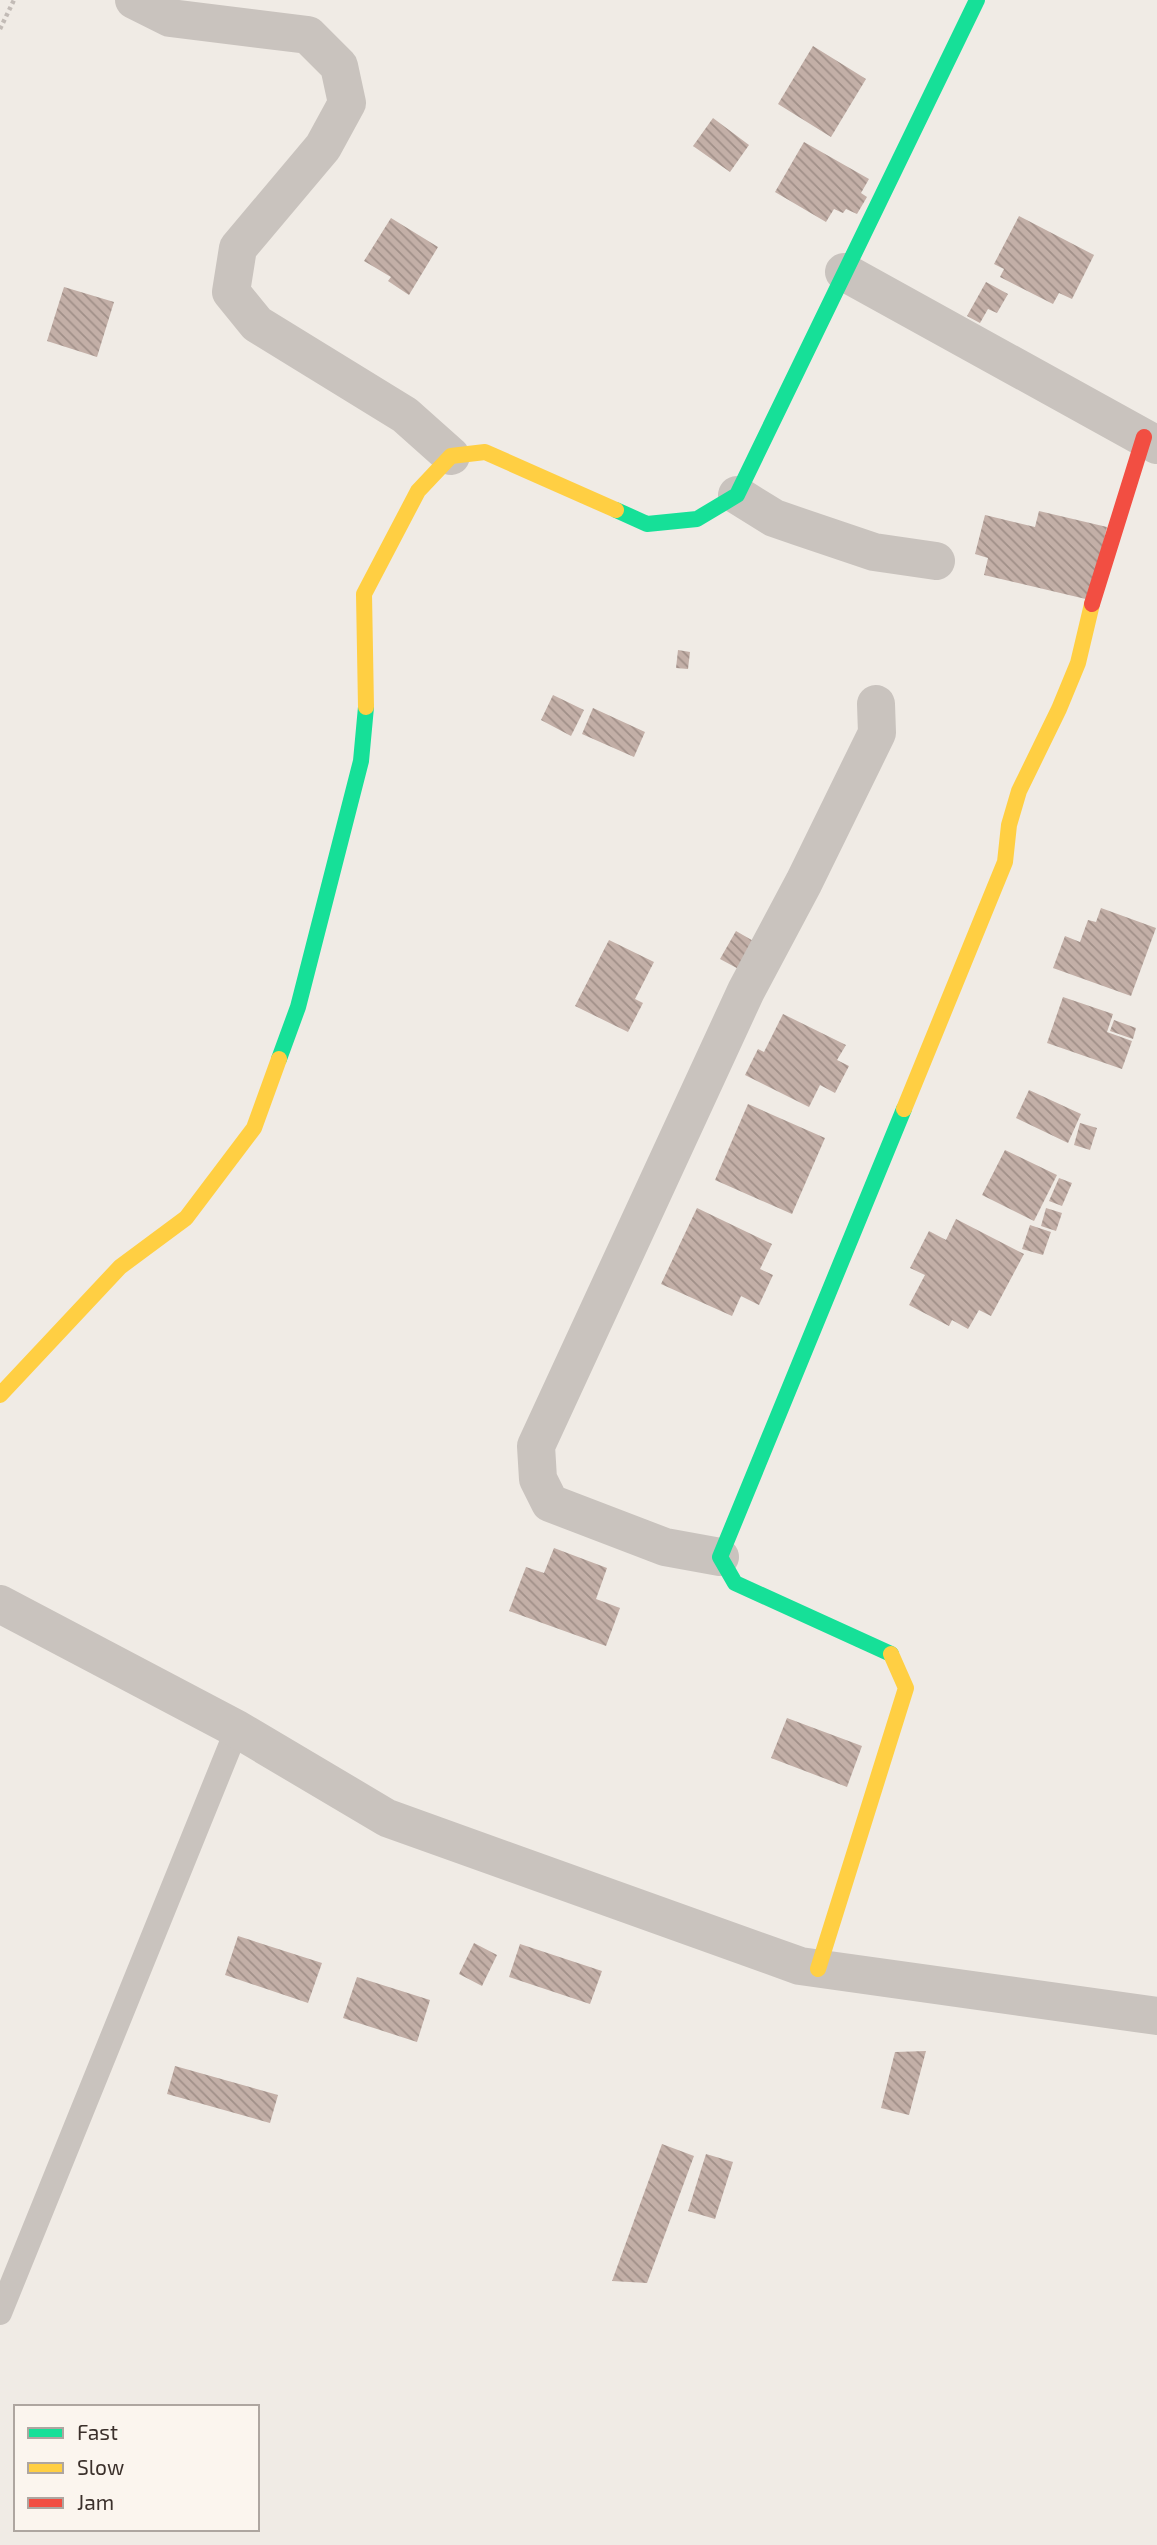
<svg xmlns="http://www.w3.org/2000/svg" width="1157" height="2545" font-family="'Exo 2',sans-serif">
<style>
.building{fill:url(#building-back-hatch)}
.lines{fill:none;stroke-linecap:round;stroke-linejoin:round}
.path{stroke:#c2bbb6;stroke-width:4.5;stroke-dasharray:3.5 3.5;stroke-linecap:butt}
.lane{stroke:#c9c3be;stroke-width:24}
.street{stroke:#c9c3be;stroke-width:38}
.fast{stroke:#16e098;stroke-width:16}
.slow{stroke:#ffcf43;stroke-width:16}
.jam{stroke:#f24e42;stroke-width:16}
</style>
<defs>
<pattern id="building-back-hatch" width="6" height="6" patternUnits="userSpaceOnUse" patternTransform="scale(1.75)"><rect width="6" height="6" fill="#c3afa7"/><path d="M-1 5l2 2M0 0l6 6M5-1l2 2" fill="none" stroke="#a08f88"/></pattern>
</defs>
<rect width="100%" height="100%" fill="#f0ebe5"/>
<!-- building -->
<path class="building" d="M813 46 866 79 831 137 778 104Z
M713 118 749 145 730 172 693 146Z
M804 142 869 179 861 193 867 197 857 214 846 209 843 213 834 209 826 222 775 192Z
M1019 216 1094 255 1072 299 1059 293 1053 304 1000 277 1004 269 994 264Z
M391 218 438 247 409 295 388 281 391 277 364 261Z
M986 282 1008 294 997 313 988 309 980 323 967 316Z
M64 287 114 302 97 357 47 341Z
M1039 511 1107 527 1090 600 984 575 988 558 975 554 985 515 1035 527Z
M678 650 690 652 688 669 676 668Z
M553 695 584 710 571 736 541 720Z
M593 708 645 732 634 757 582 734Z
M1101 908 1156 928 1131 996 1053 968 1065 936 1080 942 1088 920 1096 922Z
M736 931 762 946 746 973 720 959Z
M609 940 654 962 635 999 643 1003 628 1032 575 1006Z
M1063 997 1113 1014 1107 1032 1132 1041 1122 1069 1047 1043Z
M783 1014 846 1045 837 1060 849 1066 835 1093 820 1085 809 1107 745 1075 758 1049 764 1052Z
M1114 1020 1136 1028 1133 1039 1110 1031Z
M1029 1090 1081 1114 1068 1143 1016 1118Z
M748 1104 825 1138 792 1214 715 1180Z
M1080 1123 1097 1128 1090 1150 1074 1145Z
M1005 1150 1057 1175 1034 1221 982 1195Z
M1059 1178 1072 1183 1062 1206 1049 1201Z
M697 1208 772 1244 760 1269 773 1275 759 1305 741 1296 732 1316 661 1284Z
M1046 1208 1062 1213 1056 1231 1041 1226Z
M956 1219 1024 1254 991 1316 979 1310 968 1329 952 1320 949 1326 909 1305 925 1275 910 1268 929 1231 946 1240Z
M1030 1225 1051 1232 1043 1255 1022 1249Z
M554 1548 607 1568 596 1599 620 1608 606 1646 509 1611 526 1567 544 1573Z
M787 1718 862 1746 847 1787 771 1758Z
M238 1936 322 1963 308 2003 225 1975Z
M474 1943 497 1955 482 1986 459 1974Z
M520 1944 602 1971 590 2004 509 1977Z
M357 1977 430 2000 417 2042 343 2018Z
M926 2051 909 2115 881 2108 895 2052Z
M175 2066 278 2095 270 2123 167 2094Z
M662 2144 694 2156 647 2283 612 2281Z
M706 2154 733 2162 715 2219 688 2211Z"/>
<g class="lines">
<!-- path -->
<path class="path" d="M0 29 14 0"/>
<!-- lane -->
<path class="lane" d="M0 2313 237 1729"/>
<!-- street -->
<path class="street" d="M134 0 170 18 308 35 339 66 347 103 323 147 238 248 231 292 257 324 405 415 451 456
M844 272 1157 445
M737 495 774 518 800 527 874 552 936 561
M720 1557 665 1547 550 1503 538 1479 536 1446 746 991 804 882 877 733 876 704
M0 1604 237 1729 387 1818 800 1966 1157 2016"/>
<!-- fast -->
<path class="fast" d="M616 510 647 524 697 519 737 495 977 0
M279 1059 298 1007 361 761 366 707
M891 1654 735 1583 720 1557 904 1109"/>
<!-- slow -->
<path class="slow" d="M366 707 364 594 418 491 451 456 485 452 616 510
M904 1109 1005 862 1009 825 1019 791 1059 709 1078 663 1092 604
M0 1395 120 1267 186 1218 254 1128 279 1059
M818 1969 906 1688 891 1654"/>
<!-- jam -->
<path class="jam" d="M1092 604 1144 437"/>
</g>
<!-- legend -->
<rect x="14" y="2405" width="245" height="126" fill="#fbf5ee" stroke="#aea6a0" stroke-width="2"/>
<rect x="28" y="2428" width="35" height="10" fill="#16e098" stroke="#aea6a0" stroke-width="2"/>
<text x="77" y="2440" font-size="21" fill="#3b302b">Fast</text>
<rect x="28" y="2463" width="35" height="10" fill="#ffcf43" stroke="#aea6a0" stroke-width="2"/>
<text x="77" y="2475" font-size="21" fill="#3b302b">Slow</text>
<rect x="28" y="2498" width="35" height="10" fill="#f24e42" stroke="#aea6a0" stroke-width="2"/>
<text x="77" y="2510" font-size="21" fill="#3b302b">Jam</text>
</svg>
